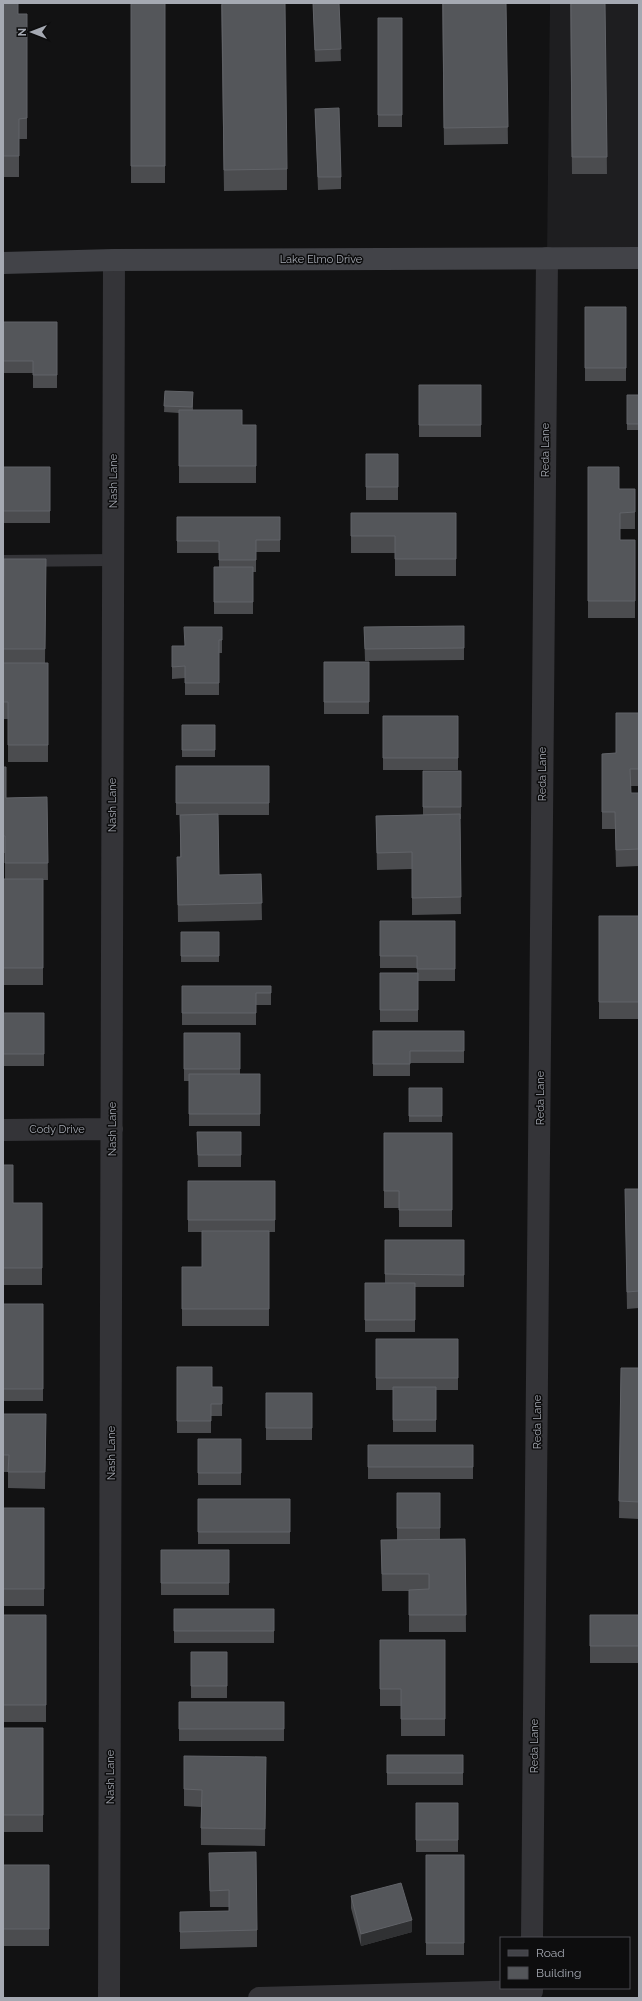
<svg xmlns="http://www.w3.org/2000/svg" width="642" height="2001" font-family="Raleway,sans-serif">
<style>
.built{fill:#1e1e20}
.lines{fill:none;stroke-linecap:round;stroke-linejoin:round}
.lane{stroke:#343438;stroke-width:12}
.street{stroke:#343438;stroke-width:22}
.secondary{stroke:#424348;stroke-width:22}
.wall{fill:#4b4c4f}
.shaded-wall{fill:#303133}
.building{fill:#54565a;stroke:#616368}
.labels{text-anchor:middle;stroke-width:3;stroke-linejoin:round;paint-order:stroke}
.street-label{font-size:11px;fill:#a5a9b2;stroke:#0d0d0e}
</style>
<rect width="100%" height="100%" fill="#121213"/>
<!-- built -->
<path class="built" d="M550 3H639V258H547Z"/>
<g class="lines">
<!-- lane -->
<path class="lane" d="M3 561 113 560"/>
<!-- street -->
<path class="street" d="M3 1130 112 1129
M532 1938 547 258
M109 1998 114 260
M259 1998 532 1991V1988"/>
<!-- secondary -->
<path class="secondary" d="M3 263 114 260 639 258"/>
</g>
<!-- wall -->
<path class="wall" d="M3 3 18 14H27V139H19V177H3Z
M131 3H165V183H131Z
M221 3 287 169V190L224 191Z
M313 3H339L341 61 315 62Z
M442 3H506L508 144 444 145Z
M570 3H605L607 174H572Z
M378 18H402V127H378Z
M315 109 341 177V189L318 190Z
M585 307H626V381H585Z
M3 322H57V388H33V373H3Z
M419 385H481V437H419Z
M165 391 193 398V410L242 425H256V483H179V413L164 412Z
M627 395H639V430H627Z
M366 454H398V500H366Z
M3 467H50V523H3Z
M588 467 619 489H635V529H620V540H635V618H588Z
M351 513H456V576H395V553H351Z
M177 517H280V552H256V572H253V614H214V567H219V553H177Z
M46 559 45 663H48V762H8V719H3V638Z
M464 626V660L365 661 364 627Z
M222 627V653H219V695H185V678L172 679V646H184Z
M324 662H369V714H324Z
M639 713V786H631V793H639V866L616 867 615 829H602V754L616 753Z
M383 716H458V770H383Z
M182 725H215V757H182Z
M176 766H269V815H218L219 875 261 874 262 920 178 922 177 857H180V815H176Z
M3 767 6 798 47 797 48 880H43V985H3V879H5V853H3Z
M423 771H461V819H460L461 914 412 915V869L377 870 376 816 423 815Z
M599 916H639V1019H599Z
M380 921H455V981H418V1022H380V973H417V968H380Z
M181 932H219V962H181Z
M182 986H271V1005H256V1025H182Z
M3 1013H44V1066H3Z
M373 1031H464V1063H410V1076H373Z
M184 1033H240V1074H260V1126H189V1081H184Z
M409 1088H442V1122H409Z
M197 1132H241V1167H198Z
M384 1133H452V1227H399V1208H384Z
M3 1165 13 1203H42V1285H3Z
M188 1181H275V1232H269V1326H182V1267H202V1232H188Z
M625 1189H639V1308L627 1309Z
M385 1240H464V1287H415V1332H365V1283H385Z
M3 1304H43V1401H3Z
M376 1339H458V1390H436V1432H393V1390H376Z
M177 1367 212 1387H222V1416H211V1433H177Z
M621 1368H639V1519L619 1518Z
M266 1393H312V1440H266Z
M3 1414H46L45 1489 8 1488V1472H3Z
M198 1439H241V1485H198Z
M368 1445H473V1479H368Z
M397 1493H440V1540H397Z
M198 1499H290V1544H198Z
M3 1508H44V1606H3Z
M465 1539 466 1632H409V1591H382L381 1540Z
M161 1550H229V1595H161Z
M174 1609H274V1643H174Z
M3 1615H46V1722H3Z
M590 1615H639V1663H590Z
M380 1640H445V1736H401V1706H380Z
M191 1652H227V1698H191Z
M179 1702H284V1741H179Z
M3 1728H43V1832H3Z
M387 1755H463V1785H387Z
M184 1756 266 1757 265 1846 201 1845V1807L184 1806Z
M416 1803H458V1852H416Z
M209 1853 257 1930V1947L180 1949V1912L229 1911V1907H210Z
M426 1855H464V1955H426Z
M3 1865H49V1946H3Z
M351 1896 412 1932 361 1946 351 1908Z"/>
<!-- shaded-wall -->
<path class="shaded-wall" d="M412 1920V1932L361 1946V1934Z"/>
<!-- building -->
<path class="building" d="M3 3H18V14H27V118L19 119V156H3Z
M131 3H165V166H131Z
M222 3H285L287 169 224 170Z
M313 3H339L341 49 315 50Z
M443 3H506L508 127 444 128Z
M571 3H605L607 157H572Z
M378 18H402V115H378Z
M339 108 341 177H318L315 109Z
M585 307H626V368H585Z
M3 322H57V375H33V361H3Z
M419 385H481V425H419Z
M165 391 193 392 192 407 164 406Z
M627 395H639V424H627Z
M179 410H242V425H256V466H179Z
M366 454H398V487H366Z
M3 467H50V511H3Z
M588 467H619V489H635V512L620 513V540H635V601H588Z
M351 513H456V559H395V536H351Z
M177 517H280V540H256V560H219V541H177Z
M4 559H46L45 649H3Z
M214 567H253V602H214Z
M464 626V648L365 649 364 627Z
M184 627H222V640H219V683H185V666L172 667V646H185Z
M324 662H369V702H324Z
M3 663H48V745H8V702H3Z
M616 713H639V769H630L631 793H639V849L616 850 615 812H602V754L616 753Z
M383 716H458V758H383Z
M182 725H215V750H182Z
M176 766H269V803H176Z
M3 767H6V798L47 797 48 863H5V836H3Z
M423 771H461V807H423Z
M218 814 219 875 261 874 262 903 178 905 177 857H181L180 815Z
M460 814 461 897 412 898V852L377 853 376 816Z
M3 879H43V968H3Z
M599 916H639V1002H599Z
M380 921H455V969H417V956H380Z
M181 932H219V956H181Z
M380 973H418V1010H380Z
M182 986H271V993H256V1013H182Z
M3 1013H44V1054H3Z
M373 1031H464V1051H410V1064H373Z
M184 1033H240V1069H184Z
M189 1074H260V1114H189Z
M409 1088H442V1116H409Z
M197 1132H241V1155H198Z
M384 1133H452V1210H399V1191H384Z
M3 1165H13V1203H42V1268H3Z
M188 1181H275V1220H188Z
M625 1189H639V1291L627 1292Z
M202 1231H269V1309H182V1267H202Z
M385 1240H464V1275L385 1274Z
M365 1283H415V1320H365Z
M3 1304H43V1389H3Z
M376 1339H458V1378H376Z
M177 1367H212V1387H222V1404H211V1421H177Z
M621 1368H639V1502L619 1501Z
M393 1387H436V1420H393Z
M266 1393H312V1428H266Z
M3 1414H46L45 1472H8L9 1455H3Z
M198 1439H241V1473H198Z
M368 1445H473V1467H368Z
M397 1493H440V1528H397Z
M198 1499H290V1532H198Z
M3 1508H44V1589H3Z
M465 1539 466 1615H409V1590L429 1589V1574H382L381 1540Z
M161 1550H229V1583H161Z
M174 1609H274V1631H174Z
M3 1615H46V1705H3Z
M590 1615H639V1646H590Z
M380 1640H445V1719H401V1689H380Z
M191 1652H227V1686H191Z
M179 1702H284V1729H179Z
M3 1728H43V1815H3Z
M387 1755H463V1773H387Z
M184 1756 266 1757 265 1829 201 1828 202 1790 184 1789Z
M416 1803H458V1840H416Z
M256 1852 257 1930 180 1932V1912L229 1911V1890L210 1891 209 1853Z
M426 1855H464V1943H426Z
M3 1865H49V1929H3Z
M401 1883 412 1920 361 1934 351 1896Z"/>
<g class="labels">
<!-- street labels -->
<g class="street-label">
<text x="321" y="263">Lake Elmo Drive</text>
<text transform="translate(545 450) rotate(-90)" y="4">Reda Lane</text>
<text transform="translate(113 481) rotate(-90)" y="4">Nash Lane</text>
<text transform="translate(542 774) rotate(-90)" y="4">Reda Lane</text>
<text transform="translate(112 805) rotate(-90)" y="4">Nash Lane</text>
<text transform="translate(540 1098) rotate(-90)" y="4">Reda Lane</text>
<text x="57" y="1133">Cody Drive</text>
<text transform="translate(112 1129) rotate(-90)" y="4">Nash Lane</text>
<text transform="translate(537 1422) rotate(-90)" y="4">Reda Lane</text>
<text transform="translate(111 1453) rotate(-90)" y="4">Nash Lane</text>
<text transform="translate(534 1746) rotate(-90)" y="4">Reda Lane</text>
<text transform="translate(110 1777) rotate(-90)" y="4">Nash Lane</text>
</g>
</g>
<!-- border -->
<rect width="642" height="2001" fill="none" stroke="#a5a9b2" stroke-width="8"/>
<!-- legend -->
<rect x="500" y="1937" width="130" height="52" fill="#0d0d0e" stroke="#4a4b50"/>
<rect x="508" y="1950" width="20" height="6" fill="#424348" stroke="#4a4b50"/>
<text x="536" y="1957" font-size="12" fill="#a5a9b2">Road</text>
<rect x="508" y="1967" width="20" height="12" fill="#54565a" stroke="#4a4b50"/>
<text x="536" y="1977" font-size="12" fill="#a5a9b2">Building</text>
<!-- north arrow -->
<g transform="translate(32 32) rotate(270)" stroke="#0d0d0e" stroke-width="3" paint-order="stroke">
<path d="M0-3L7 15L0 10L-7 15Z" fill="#a5a9b2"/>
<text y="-6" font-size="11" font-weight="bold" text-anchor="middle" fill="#a5a9b2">N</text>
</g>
</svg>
